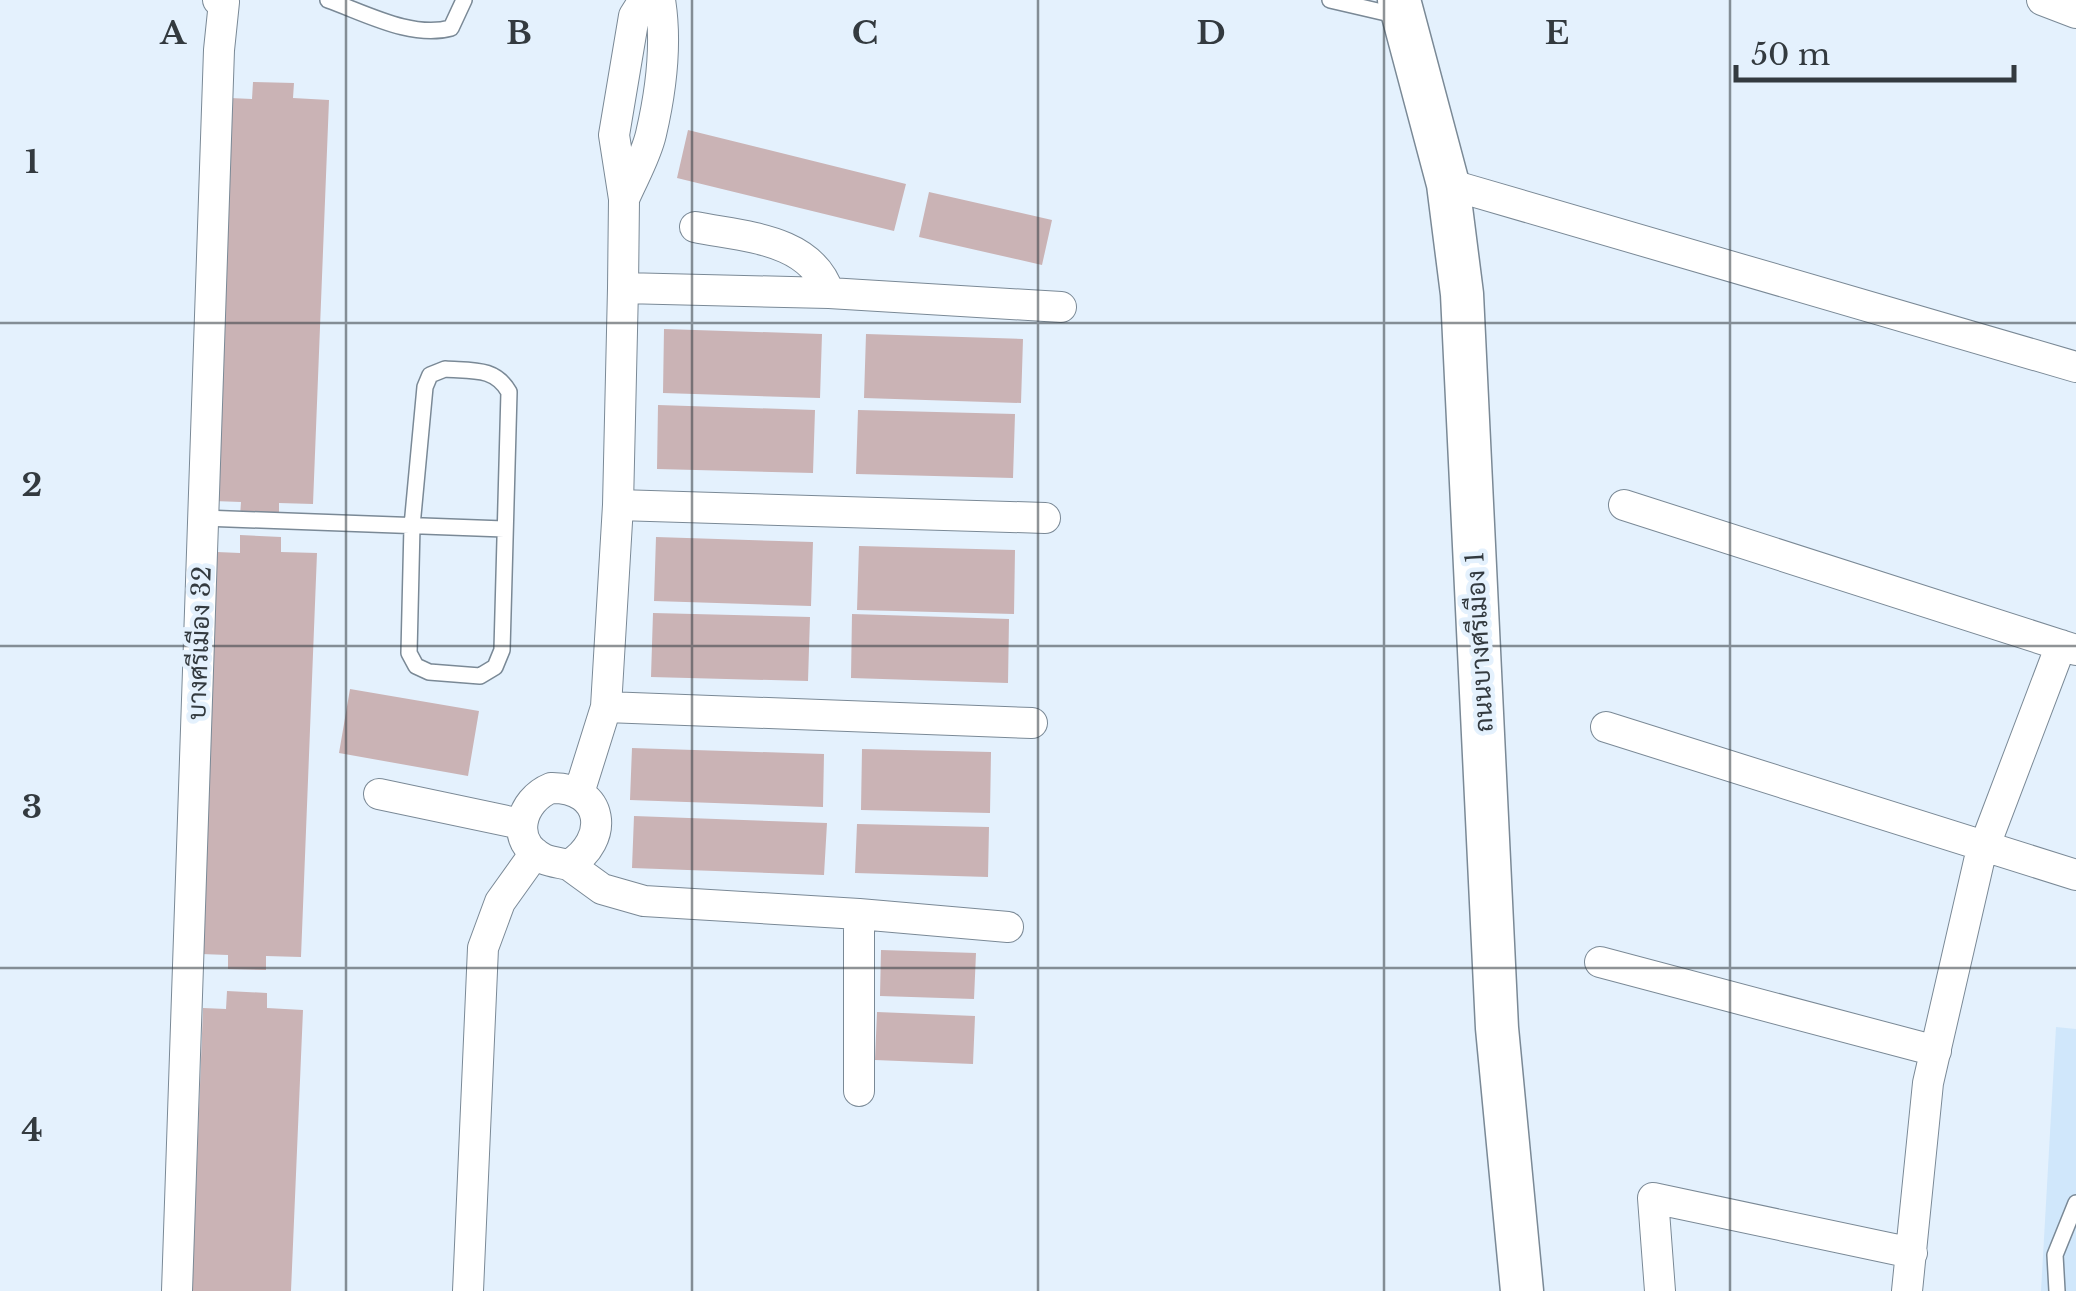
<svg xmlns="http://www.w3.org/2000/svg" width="2076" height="1291" font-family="'Libre Baskerville',Sarabun,serif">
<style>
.built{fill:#d0e7fb}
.building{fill:#cab3b5}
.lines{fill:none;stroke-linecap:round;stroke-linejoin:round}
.lane-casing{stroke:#7a8996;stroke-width:18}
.street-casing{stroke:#7a8996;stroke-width:32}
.secondary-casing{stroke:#7a8996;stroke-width:45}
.lane{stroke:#fff;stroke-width:15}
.street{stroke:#fff;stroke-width:30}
.secondary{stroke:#fff;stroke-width:42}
.grid{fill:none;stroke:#333a3f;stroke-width:2.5;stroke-opacity:0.55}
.labels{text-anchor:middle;stroke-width:9;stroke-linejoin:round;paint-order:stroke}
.street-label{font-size:25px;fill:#333a3f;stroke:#e4f1fd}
.grid-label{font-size:32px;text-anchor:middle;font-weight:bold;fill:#333a3f;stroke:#e4f1fd;stroke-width:9;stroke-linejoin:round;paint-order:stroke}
</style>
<rect width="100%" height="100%" fill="#e4f1fd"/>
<!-- built -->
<path class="built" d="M2056 1027 2076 1029V1291H2041Z"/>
<!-- building -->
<path class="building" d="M253 82 294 83 293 98 329 100 313 504 279 503V517L240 516 241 502 214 501 230 98 252 99Z
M688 130 906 184 894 231 677 178Z
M929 192 1052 220 1042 265 919 237Z
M664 329 822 334 820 398 663 393Z
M866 334 1023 339 1021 403 864 398Z
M658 405 815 410 813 473 657 469Z
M858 410 1015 414 1013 478 856 474Z
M240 535 281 537V552L317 553 301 957 266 956V970L228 969V955L201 954 217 552 240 553Z
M656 537 813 542 811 606 654 601Z
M859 546 1015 550 1014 614 857 610Z
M653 613 810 617 808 681 651 677Z
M852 614 1009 619 1008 683 851 678Z
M350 689 479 711 468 776 339 753Z
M632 748 824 754 823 807 630 800Z
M862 749 991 752 990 813 861 810Z
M634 816 827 823 824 875 632 868Z
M857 824 989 827 988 877 855 873Z
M881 950 976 953 974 999 880 996Z
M227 991 267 993V1008L303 1010 291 1291H192L203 1008 226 1009Z
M877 1012 975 1016 973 1064 875 1060Z"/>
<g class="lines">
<defs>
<path id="lane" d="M328 0C365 13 412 39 451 28L464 0
M1330 0 1399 16
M445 369C472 371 495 367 509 392L502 650 495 667 480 676 429 672 416 666 409 653 412 526 425 387 430 375Z
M203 518 504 529
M2057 1291 2055 1255 2076 1203"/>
<path id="street" d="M2042 0 2076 13
M1448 184 2076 367
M624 199C633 178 646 156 651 134 661 91 667 43 660 0
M695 227C744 237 811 238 829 293
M623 288 829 293 1061 307
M618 505 1045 518
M1624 505 2076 650
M606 707 1032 723
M1606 727 2076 875
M551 788C605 787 610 840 569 865 561 863 551 862 544 859 508 842 521 800 551 788Z
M579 793 606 707 618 505 623 288 624 199 614 135 634 16 644 0
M379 794 521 824
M569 865 602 889 644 901 859 914 1008 927
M1600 962 1936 1051
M859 1091V914
M177 1291 219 50 224 2 218 0
M468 1291 483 948 500 902 535 853
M1660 1291 1653 1198 1912 1253
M1907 1291 1928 1083 1979 861 2061 645"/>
<path id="secondary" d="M1399 0 1448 184 1462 294 1497 1028 1522 1291"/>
</defs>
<!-- lane casing -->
<use href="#lane" class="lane-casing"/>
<!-- street casing -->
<use href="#street" class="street-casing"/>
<!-- secondary casing -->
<use href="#secondary" class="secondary-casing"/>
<!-- lane -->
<use href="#lane" class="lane"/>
<!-- street -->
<use href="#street" class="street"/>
<!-- secondary -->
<use href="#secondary" class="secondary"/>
</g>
<!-- grid -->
<path class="grid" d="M346 0V1291M692 0V1291M1038 0V1291M1384 0V1291M1730 0V1291M0 323H2076M0 646H2076M0 968H2076"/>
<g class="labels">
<!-- street labels -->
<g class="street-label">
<text transform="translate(1479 642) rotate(-93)" y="9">ถนนบางศรีเมือง 1</text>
<text transform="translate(199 643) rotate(-88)" y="9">บางศรีเมือง 32</text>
</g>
</g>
<g class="grid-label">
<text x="173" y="44">A</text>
<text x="519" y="44">B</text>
<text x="865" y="44">C</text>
<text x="1211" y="44">D</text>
<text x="1557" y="44">E</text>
<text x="32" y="173">1</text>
<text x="32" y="496">2</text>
<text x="32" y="818">3</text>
<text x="32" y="1141">4</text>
</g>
<!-- scale -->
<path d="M1736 65v15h278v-15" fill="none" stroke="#333a3f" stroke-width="5"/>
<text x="1751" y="65" font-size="30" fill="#333a3f" stroke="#e4f1fd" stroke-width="8" paint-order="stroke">50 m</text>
</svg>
